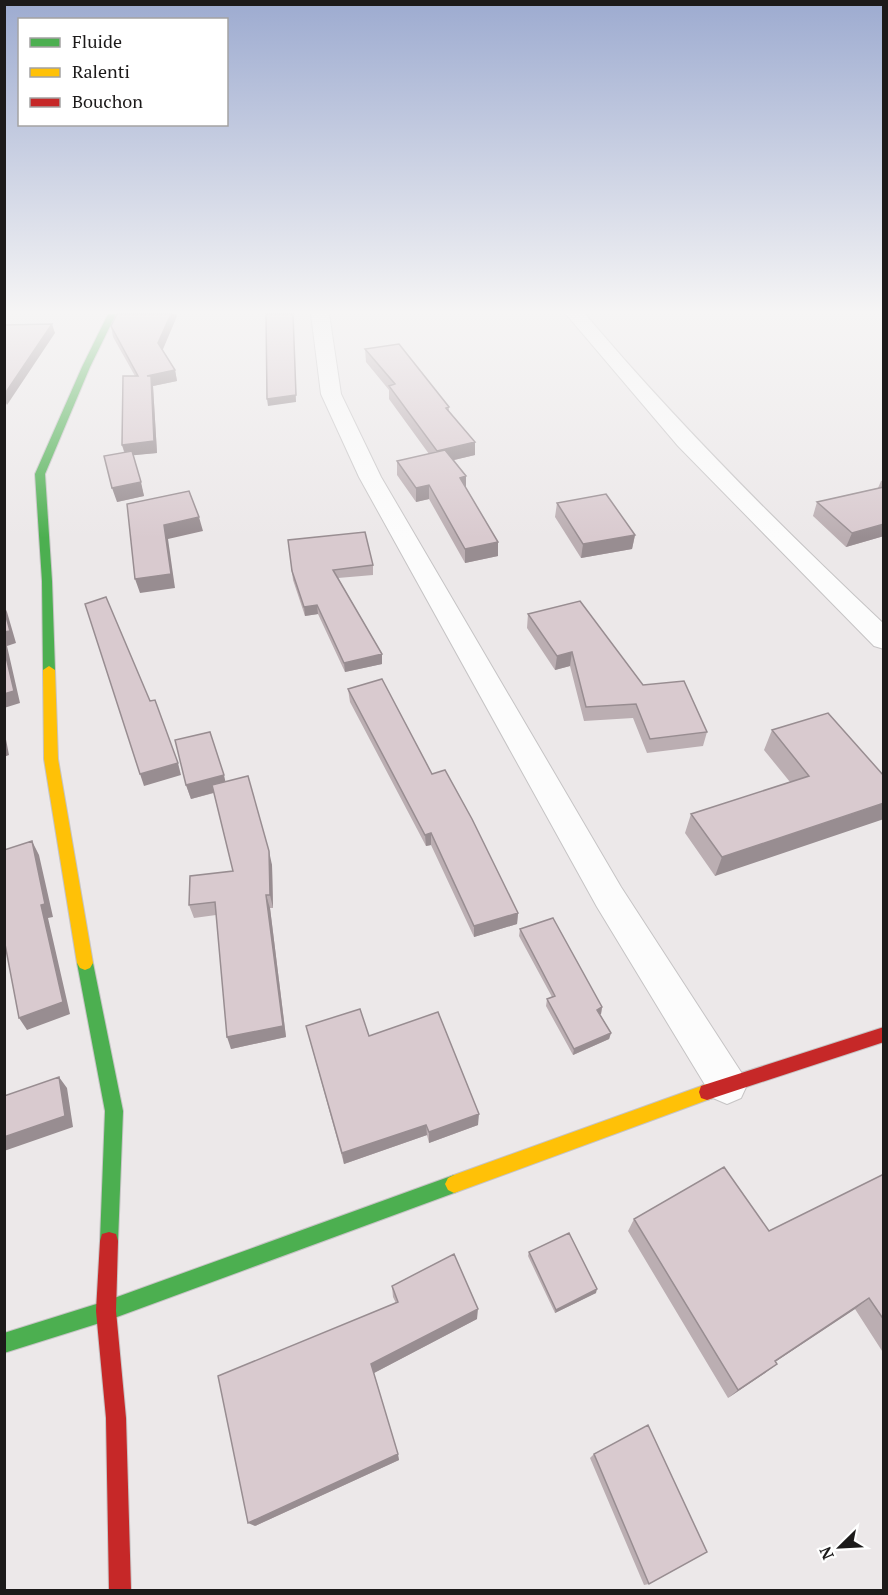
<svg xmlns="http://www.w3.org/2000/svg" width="888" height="1595" font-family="'PT Serif',serif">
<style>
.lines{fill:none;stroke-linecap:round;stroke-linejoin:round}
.street-casing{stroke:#c6c4c5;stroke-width:2}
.fast-casing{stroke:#c6c4c5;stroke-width:2}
.slow-casing{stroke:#c6c4c5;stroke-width:2}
.jam-casing{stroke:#c6c4c5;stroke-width:2}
.street{fill:#fcfcfc;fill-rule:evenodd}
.fast{fill:#4caf50;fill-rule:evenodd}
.slow{fill:#ffc107;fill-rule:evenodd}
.jam{fill:#c62828;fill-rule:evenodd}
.wall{fill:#bbaeb2}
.shaded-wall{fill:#988d91}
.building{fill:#d9cacf;stroke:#988d91;stroke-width:1.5}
</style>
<rect width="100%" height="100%" fill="#ece8e9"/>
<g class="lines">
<defs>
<path id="street" d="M311 314H329L341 394 381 477 621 887 741 1072 747 1085 741 1098 727 1104 713 1098 597 907 359 477 321 394Z
M566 314H585C678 424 779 525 884 624V649L874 646 678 446Z"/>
<path id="fast" d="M108 314H116L90 367 45 474 52 581 55 670 49 674 43 670 42 581 35 474 82 367Z
M85 956 90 958 93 963 123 1111 118 1241 116 1248 109 1250 102 1248 100 1241 105 1111 77 963 80 958Z
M454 1175 460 1178 463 1184 460 1190 454 1193 106 1321 4 1353V1333L106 1301Z"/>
<path id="slow" d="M49 666 55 670 58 759 93 963 90 968 85 970 80 968 77 963 44 759 43 670Z
M707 1084 713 1086 715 1092 713 1098 707 1100 454 1193 448 1190 445 1184 448 1178 454 1175Z"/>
<path id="jam" d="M884 1027V1042L707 1100 701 1098 699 1092 701 1086 707 1084Z
M109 1232 116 1234 118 1241 116 1311 126 1418 131 1590H109L106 1418 96 1311 100 1241 102 1234Z"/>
</defs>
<!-- street casing -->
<use href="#street" class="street-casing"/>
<!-- fast casing -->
<use href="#fast" class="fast-casing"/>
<!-- slow casing -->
<use href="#slow" class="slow-casing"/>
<!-- jam casing -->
<use href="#jam" class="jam-casing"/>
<!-- street -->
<use href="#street" class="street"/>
<!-- fast -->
<use href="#fast" class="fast"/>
<!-- slow -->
<use href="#slow" class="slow"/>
<!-- jam -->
<use href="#jam" class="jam"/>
</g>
<!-- wall -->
<path class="wall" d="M117 314H176L177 316 162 350 175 370 177 381 153 386 157 453 133 455 144 496 117 502 124 452 122 445 135 376 113 337 111 326Z
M365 349 449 407V412L475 442V455L454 460 466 476V489L498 542V556L465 563 429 499 416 502 397 475V461L429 454 389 399V390L366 362Z
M884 480V536L846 547 813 516 817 502 878 488 881 481Z
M557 503 635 535 632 549 581 558 555 517Z
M288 540 373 565V575L338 578 382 654V664L345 672 318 614 305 616 293 580Z
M528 614 643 685 707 732 703 746 647 753 633 718 584 721 570 666 555 670 527 628Z
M348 689 432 774 518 913 517 924 474 937 431 845 426 846 350 702Z
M772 730 884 776 715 876 685 833 691 814 790 782 764 750Z
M226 782 272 865 273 908H270L286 1037 231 1049 216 915 194 918 189 905 233 871 214 793 191 799 186 785Z
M520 929 602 1007 601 1014H600L611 1033 609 1039 573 1055 546 1006 547 999 552 997 519 936Z
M306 1026 478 1125 429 1143 427 1135 344 1164Z
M884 1174V1354L855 1309 775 1362 765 1373 728 1398 628 1231 634 1219 769 1231Z
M529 1252 596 1293 555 1313 528 1256Z
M392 1286 477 1319 374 1373 399 1460 255 1526 396 1303 393 1297Z
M594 1454 649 1584 644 1585 590 1458Z"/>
<!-- shaded-wall -->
<path class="shaded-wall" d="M171 314H176L177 316 161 354 158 343Z
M293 314 296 402 268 406 267 399Z
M52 324 55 333 7 405 4 399V395Z
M175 370 177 381 153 386 157 453 126 456 122 445 147 376Z
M475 442V455L437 464V451Z
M466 476V490L460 478Z
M141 482 144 496 117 502 112 488Z
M429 485V499L416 502V488Z
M199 517 203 531 168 539 175 588 140 593 135 579 164 525Z
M884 524V536L846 547 852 533Z
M635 535 632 549 581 558 583 544Z
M498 542V556L465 563V549Z
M4 605 7 612 16 643 7 646 20 703 4 708Z
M317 605 318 614 305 616 304 607Z
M572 652 570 666 555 670 557 656Z
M382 654V664L345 672 344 663Z
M4 729 9 755 4 757Z
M178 763 181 775 144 786 140 774Z
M224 775 227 789 191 799 186 785Z
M884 803V819L715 876 722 857Z
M431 833V845L426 846 425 835Z
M32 841 39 855 53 917 48 918 70 1014 27 1030 19 1018 41 905Z
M269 851 272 865 273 908 270 895Z
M266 895 270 908 286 1037 231 1049 227 1037Z
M518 913 517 924 474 937V926Z
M602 1007 601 1014 595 1016 597 1010Z
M611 1033 609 1039 573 1055 574 1049Z
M59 1077 67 1088 73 1127 4 1151V1137Z
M479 1114 478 1125 429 1143V1132Z
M426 1125 427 1135 344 1164 342 1153Z
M597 1289 596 1293 555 1313 556 1310Z
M869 1298 855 1309 763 1370 775 1361Z
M478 1309 477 1319 374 1373 371 1364Z
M777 1364 765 1373 728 1398 738 1390Z
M398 1454 399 1460 255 1526 248 1523Z"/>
<!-- building -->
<path class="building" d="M117 314H171L158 343 175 370 147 376H151L154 441 122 445 123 376H138L111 326Z
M266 314H293L296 395 267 399Z
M52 324 4 395V325Z
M399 344 449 407 446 408 475 442 437 451 389 386 395 384 365 349Z
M445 450 466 476 460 478 498 542 465 549 429 485 416 488 397 461Z
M132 451 141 482 112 488 104 456Z
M884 487V524L852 533 817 502Z
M189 491 199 517 164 525 171 574 135 579 127 504Z
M606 494 635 535 583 544 557 503Z
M365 532 373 565 333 570 382 654 344 663 317 605 304 607 292 571 288 540Z
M106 597 150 701 155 700 178 763 140 774 85 604Z
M580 601 643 685 684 681 707 732 650 739 636 704 586 707 572 652 557 656 528 614Z
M4 609 10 631 4 632Z
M4 648 14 691 4 694Z
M382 679 432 774 445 770 472 819 518 913 474 926 431 833 425 835 348 689Z
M828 713 884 776V803L722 857 691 814 809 776 772 730Z
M210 732 224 775 186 785 175 740Z
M248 776 269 851 270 895H266L283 1026 227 1037 215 902 189 905 190 876 233 871 212 785Z
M32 841 45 904 41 905 63 1002 19 1018 4 939V850Z
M553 918 602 1007 597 1010 611 1033 574 1049 547 999 555 996 520 929Z
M360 1009 369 1036 438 1012 479 1114 429 1132 426 1125 342 1153 306 1026Z
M59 1077 65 1116 4 1137V1096Z
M724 1167 769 1231 884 1174V1320L869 1298 775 1361 777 1364 738 1390 634 1219Z
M569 1233 597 1289 556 1310 529 1252Z
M454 1254 478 1309 371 1364 398 1454 248 1523 218 1376 398 1302 392 1286Z
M648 1425 707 1552 649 1584 594 1454Z"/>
<!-- sky -->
<linearGradient id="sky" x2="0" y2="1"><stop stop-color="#9dabd0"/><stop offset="0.58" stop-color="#f6f5f5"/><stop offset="1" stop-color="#f6f5f5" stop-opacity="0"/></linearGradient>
<rect width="888" height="538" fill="url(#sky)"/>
<!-- border -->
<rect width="888" height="1595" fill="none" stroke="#1c1a1a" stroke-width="12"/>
<!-- legend -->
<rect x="18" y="18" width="210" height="108" fill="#ffffff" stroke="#a4a3a3" stroke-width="1.5"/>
<rect x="30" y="38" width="30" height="9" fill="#4caf50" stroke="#a4a3a3" stroke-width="1.5"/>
<text x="72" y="48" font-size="18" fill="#1c1a1a">Fluide</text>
<rect x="30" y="68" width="30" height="9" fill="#ffc107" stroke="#a4a3a3" stroke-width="1.5"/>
<text x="72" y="78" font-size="18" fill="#1c1a1a">Ralenti</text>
<rect x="30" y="98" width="30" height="9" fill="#c62828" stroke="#a4a3a3" stroke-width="1.5"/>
<text x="72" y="108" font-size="18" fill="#1c1a1a">Bouchon</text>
<!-- north arrow -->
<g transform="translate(840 1547) rotate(246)" stroke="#ffffff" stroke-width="4.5" paint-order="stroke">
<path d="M0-4.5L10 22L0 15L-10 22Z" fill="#1c1a1a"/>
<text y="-9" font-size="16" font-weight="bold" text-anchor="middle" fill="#1c1a1a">N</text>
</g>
</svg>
